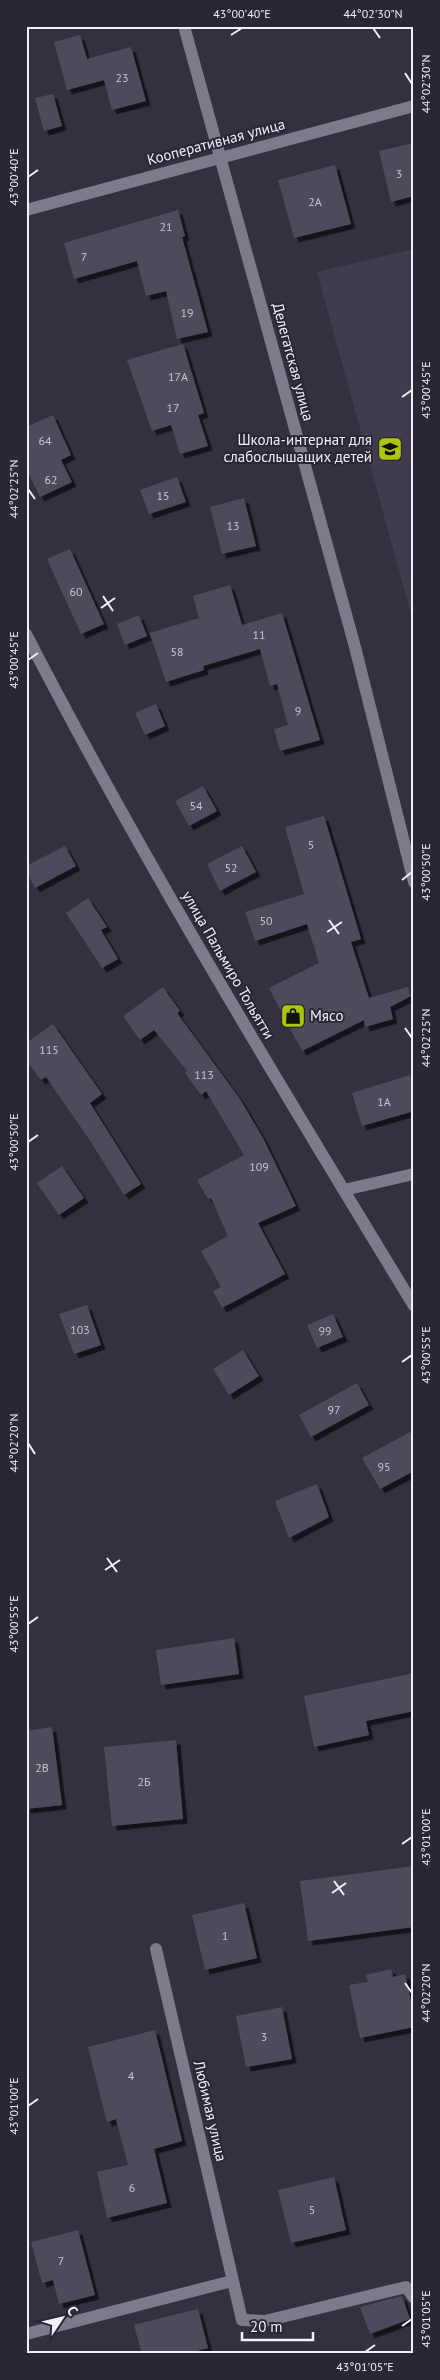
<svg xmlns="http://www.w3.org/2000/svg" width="440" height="2380" font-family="'PT Sans',sans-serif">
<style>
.built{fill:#413b4f}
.building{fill:#4f4a5b;filter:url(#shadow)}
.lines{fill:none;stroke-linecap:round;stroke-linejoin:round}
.minor{stroke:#7e798b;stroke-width:12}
.tertiary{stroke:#7e798b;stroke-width:12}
.ticks{fill:none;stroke:#f2eff9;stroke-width:2}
.labels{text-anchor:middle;stroke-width:4;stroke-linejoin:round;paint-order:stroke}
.number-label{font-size:12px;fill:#c9c6d2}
.street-label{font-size:15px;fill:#f2eff9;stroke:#2b2635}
.poi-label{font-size:15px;fill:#f2eff9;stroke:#2b2635;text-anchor:end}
.neatline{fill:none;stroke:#f2eff9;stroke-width:2}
.ticks-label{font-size:12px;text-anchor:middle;fill:#f2eff9}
</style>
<defs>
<filter id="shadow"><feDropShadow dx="4.5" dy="4.5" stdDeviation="0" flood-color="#0009"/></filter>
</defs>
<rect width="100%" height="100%" fill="#353040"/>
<!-- built -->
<path class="built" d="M414 249V625L317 272Z"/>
<!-- building -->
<path class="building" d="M80 35 87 59 131 47 146 101 112 110 104 80 67 90 54 42Z
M53 94 62 126 44 131 35 98Z
M414 143V196L391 202 379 151Z
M335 165 351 224 294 238 278 180Z
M178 210 185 236 182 237 208 332 177 339 166 291 146 296 137 261 74 279 64 243Z
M183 344 204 413 198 415 208 446 180 454 171 425 152 431 127 360Z
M53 415 71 455 61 460 72 482 40 497 26 468V427Z
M177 477 186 502 149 514 140 490Z
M244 498 256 546 222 554 210 507Z
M70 549 104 624 81 634 47 559Z
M230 585 242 625 282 613 320 740 280 751 274 729 288 725 277 684 270 686 260 649 203 666 204 670 166 682 150 633 199 618 193 596Z
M139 615 147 636 125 645 117 624Z
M156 704 165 726 145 735 135 713Z
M203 786 217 811 189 826 175 801Z
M324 816 361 939 351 942 369 998 408 987 411 996 390 1007 393 1019 365 1027 364 1020 302 1051 269 988 319 963 307 924 255 941 245 912 304 894 285 827Z
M65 846 76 866 35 888 26 871V866Z
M242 846 256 872 220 891 207 864Z
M88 898 107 927 101 930 118 959 102 968 66 913Z
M163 987 180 1011 177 1013 240 1099 263 1138 296 1206 258 1223 285 1274 222 1308 213 1291 221 1287 201 1251 228 1236 211 1198 208 1199 197 1180 244 1155 206 1091 201 1095 185 1073 187 1071 154 1030 140 1040 123 1016Z
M53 1024 102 1094 90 1103 141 1184 124 1195 89 1139 46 1077 41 1080 26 1060V1043Z
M410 1075 414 1086V1111L362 1126 352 1093Z
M62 1166 84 1198 59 1215 37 1183Z
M87 1305 101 1345 74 1354 59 1314Z
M333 1314 343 1337 317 1348 307 1325Z
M243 1350 259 1376 229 1395 213 1369Z
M357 1383 369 1405 311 1437 299 1415Z
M414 1430V1471L380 1489 362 1458Z
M317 1484 329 1517 289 1538 275 1501Z
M234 1638 239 1674 161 1685 156 1650Z
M414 1673V1711L366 1721 369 1735 314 1747 304 1696Z
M52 1727 62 1805 26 1809V1731Z
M176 1740 183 1819 112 1826 104 1747Z
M414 1866V1927L308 1941 300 1881Z
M244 1903 257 1958 205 1970 192 1915Z
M391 1969 393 1977 405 1974 414 2015V2027L360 2038 349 1985 368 1982 366 1975Z
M282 2007 292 2059 246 2067 236 2016Z
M155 2030 182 2141 154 2149 167 2203 107 2218 97 2172 128 2165 116 2119 107 2122 88 2047Z
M334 2177 346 2230 291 2243 278 2190Z
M78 2230 95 2295 59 2304 53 2280 42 2283 31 2242Z
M402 2296 410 2319 370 2334 360 2307Z
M198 2309 208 2348 185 2354H142L134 2325Z"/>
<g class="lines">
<!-- minor -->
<path class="minor" d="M184 26 355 647 414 882
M26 210 414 106
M344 1190 414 1174
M156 1949 242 2320 265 2321 406 2287 414 2298
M26 2334 232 2281"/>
<!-- tertiary -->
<path class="tertiary" d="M26 634C145 865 280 1085 414 1306"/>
</g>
<!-- ticks -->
<path class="ticks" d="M373 28 380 38M231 35 242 28M405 73 412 84M28 177 38 170M402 397 412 390M28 489 35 499M103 596 113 611M101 608 115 598M28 660 38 653M402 880 412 872M329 920 339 934M327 932 342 922M405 1028 412 1038M28 1142 38 1135M402 1362 412 1355M28 1443 35 1454M107 1558 117 1572M105 1570 120 1560M28 1624 38 1617M402 1844 412 1837M334 1881 344 1895M332 1893 346 1883M405 1983 412 1993M28 2106 38 2099M402 2326 412 2319M365 2352 375 2345"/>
<!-- icons -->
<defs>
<symbol id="school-square" viewBox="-11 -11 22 22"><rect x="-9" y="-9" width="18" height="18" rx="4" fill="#adc60d" stroke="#2b2635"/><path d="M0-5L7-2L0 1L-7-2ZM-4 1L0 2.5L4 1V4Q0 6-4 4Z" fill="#111"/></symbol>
<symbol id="shop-square" viewBox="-11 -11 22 22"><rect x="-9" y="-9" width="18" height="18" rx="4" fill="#adc60d" stroke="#2b2635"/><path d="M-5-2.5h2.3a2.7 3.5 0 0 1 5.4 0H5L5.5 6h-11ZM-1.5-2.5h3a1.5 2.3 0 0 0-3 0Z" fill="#111"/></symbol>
</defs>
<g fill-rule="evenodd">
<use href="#school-square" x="376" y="435" width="28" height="28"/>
<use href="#shop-square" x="279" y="1002" width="28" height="28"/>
</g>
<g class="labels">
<!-- number labels -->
<g class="number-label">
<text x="122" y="82">23</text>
<text x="399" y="178">3</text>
<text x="315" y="206">2А</text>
<text x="166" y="231">21</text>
<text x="84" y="261">7</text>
<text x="187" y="317">19</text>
<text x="178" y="381">17А</text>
<text x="173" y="412">17</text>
<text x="45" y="445">64</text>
<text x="51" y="484">62</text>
<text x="163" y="500">15</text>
<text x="233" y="530">13</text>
<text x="76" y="596">60</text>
<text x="259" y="639">11</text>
<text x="177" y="656">58</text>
<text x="298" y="715">9</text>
<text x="196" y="810">54</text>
<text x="311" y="849">5</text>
<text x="231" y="872">52</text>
<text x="266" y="925">50</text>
<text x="49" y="1054">115</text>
<text x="204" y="1079">113</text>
<text x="384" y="1106">1А</text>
<text x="259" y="1171">109</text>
<text x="80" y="1334">103</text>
<text x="325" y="1335">99</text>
<text x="334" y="1414">97</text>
<text x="384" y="1471">95</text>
<text x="42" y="1772">2В</text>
<text x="144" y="1786">2Б</text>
<text x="225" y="1940">1</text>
<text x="264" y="2041">3</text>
<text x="131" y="2080">4</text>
<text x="132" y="2192">6</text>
<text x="312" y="2214">5</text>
<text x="61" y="2265">7</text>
</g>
<!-- street labels -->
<g class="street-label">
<text transform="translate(216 142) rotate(-15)" y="5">Кооперативная улица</text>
<text transform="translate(293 362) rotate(75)" y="5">Делегатская улица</text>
<text transform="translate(228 965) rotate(60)" y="5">улица Пальмиро Тольятти</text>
<text transform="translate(210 2111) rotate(77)" y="5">Любимая улица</text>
</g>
<!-- poi labels -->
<g class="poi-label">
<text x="372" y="445">Школа-интернат для<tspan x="372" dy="17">слабослышащих детей</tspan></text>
<text x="310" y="1021" text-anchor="start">Мясо</text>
</g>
</g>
<!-- border -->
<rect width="440" height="2380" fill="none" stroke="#2b2635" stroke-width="55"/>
<!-- north arrow -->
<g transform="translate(62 2318) rotate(55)" stroke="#2b2635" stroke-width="4" paint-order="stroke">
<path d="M0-4L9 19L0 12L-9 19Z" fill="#f2eff9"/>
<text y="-8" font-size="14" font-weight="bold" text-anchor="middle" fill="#f2eff9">С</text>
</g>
<!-- scale -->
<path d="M242 2332v8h71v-8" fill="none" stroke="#f2eff9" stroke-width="2.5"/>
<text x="250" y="2332" font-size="15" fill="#f2eff9" stroke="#2b2635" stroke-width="4" paint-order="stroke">20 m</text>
<rect x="28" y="28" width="384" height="2324" class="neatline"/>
<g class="ticks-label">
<text x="242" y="18">43°00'40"E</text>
<text x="373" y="18">44°02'30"N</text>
<text transform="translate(426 84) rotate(-90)" y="4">44°02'30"N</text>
<text transform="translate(14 177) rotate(-90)" y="4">43°00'40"E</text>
<text transform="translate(426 390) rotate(-90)" y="4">43°00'45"E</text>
<text transform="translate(14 489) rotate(-90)" y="4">44°02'25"N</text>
<text transform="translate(14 660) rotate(-90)" y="4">43°00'45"E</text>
<text transform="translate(426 872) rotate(-90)" y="4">43°00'50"E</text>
<text transform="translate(426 1038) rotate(-90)" y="4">44°02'25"N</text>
<text transform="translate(14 1142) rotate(-90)" y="4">43°00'50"E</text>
<text transform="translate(426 1355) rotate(-90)" y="4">43°00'55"E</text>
<text transform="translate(14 1443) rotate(-90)" y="4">44°02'20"N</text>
<text transform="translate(14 1624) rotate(-90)" y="4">43°00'55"E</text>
<text transform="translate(426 1837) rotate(-90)" y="4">43°01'00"E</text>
<text transform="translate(426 1993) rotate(-90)" y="4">44°02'20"N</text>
<text transform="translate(14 2106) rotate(-90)" y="4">43°01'00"E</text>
<text transform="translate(426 2319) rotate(-90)" y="4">43°01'05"E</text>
<text x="365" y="2371">43°01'05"E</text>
</g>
</svg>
